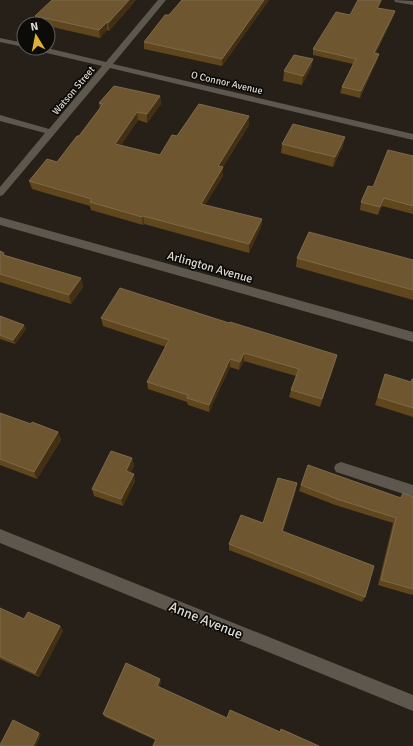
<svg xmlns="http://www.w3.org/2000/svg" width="413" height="746" font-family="Signika,sans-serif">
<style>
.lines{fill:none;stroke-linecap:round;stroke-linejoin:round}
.minor{fill:#5e574e;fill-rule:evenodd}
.wall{fill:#5f461d}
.shaded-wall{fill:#433013}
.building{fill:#6d5630;stroke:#7e6a4a}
.labels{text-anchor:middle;stroke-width:3.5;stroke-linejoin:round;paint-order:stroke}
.far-street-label{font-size:10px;fill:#dcd8d3;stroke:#0d0b07}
.street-label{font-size:12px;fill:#dcd8d3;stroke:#0d0b07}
.near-street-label{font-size:14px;fill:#dcd8d3;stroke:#0d0b07}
</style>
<rect width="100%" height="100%" fill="#262018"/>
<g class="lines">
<!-- minor -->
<path class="minor" d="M158 0H166L113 64 413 134V140L110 68 3 195 0 196V187L45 133 0 121V115L49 129 102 66 34 50 33 48H47L106 62Z
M394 0 413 1V5L395 2Z
M0 38 24 43V47L0 42Z
M0 217 413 332V342L0 225Z
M341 462 413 485V497L336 472 334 468 336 464Z
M0 529 413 695V711L0 543Z"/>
</g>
<!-- wall -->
<path class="wall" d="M136 0 109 31 107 30 100 38 48 26V24H37L35 16Z
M182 0H269L222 66 144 49V42L169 15Z
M358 0H382L378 8 395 11 393 17 376 53 379 54 377 60 360 98 340 93 342 87 353 64 313 55V49L350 15Z
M313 59 311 68 302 85 283 81 284 71Z
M160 96 161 104 147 123 138 120 121 145 160 155 177 136 249 116V125L223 167V176L205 205 262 219 261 227 249 253 144 224 143 225 91 210 90 206 32 189 29 181 57 162 79 136 100 109 99 103Z
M282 144 343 146 333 167 281 153Z
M413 156V214L382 206 378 215 360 210 361 202 373 187Z
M0 251 5 255 81 278 83 287 71 304 0 282Z
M297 258 413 260V300L296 267Z
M0 316 26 329 15 344 0 339Z
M101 318 229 323 337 355 335 363 320 407 289 397 291 390 296 376 244 361 239 370 230 367 209 412 188 405 187 402 148 389 147 382 166 347 103 326Z
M385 374 411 382 412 379H413V417L375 405Z
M0 413 31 424 58 432 61 440 37 479 0 465Z
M132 458 134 466 130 473 135 481 123 506 94 496 92 489Z
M301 485 400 498 403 493 413 497V594L412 595 378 585 393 523 335 505 299 491Z
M296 490 283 531 365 597 362 602 229 550V544L263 523Z
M0 608 24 619 60 626 63 631 39 677 0 659Z
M161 683 159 687 227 718 279 732 281 729 319 746 155 740 105 717 103 714Z"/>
<!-- shaded-wall -->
<path class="shaded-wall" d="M129 0H136L109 31 108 23Z
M264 0H269L222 66V59Z
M381 0H382L376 14 377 8Z
M395 11 393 17 373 59 374 53Z
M107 22V30L100 38 99 30Z
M379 54 377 60 360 98 361 91Z
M313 59 311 68 302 85 303 76Z
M160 96 161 104 147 123V114Z
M137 112 138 120 116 152 115 144Z
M249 116V125L218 175V166Z
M345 137 343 146 333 167 335 157Z
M223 167V176L201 212V204Z
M384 198 382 206 378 215 380 207Z
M143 216 144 224 143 225 142 217Z
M262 219 261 227 249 253V244Z
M81 278 83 287 71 304 69 295Z
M24 325 26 329 15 344 13 340Z
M244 353V361L239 370 240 362Z
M337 355 335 363 320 407 322 399Z
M230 359V367L209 412V405Z
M58 432 61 440 37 479 34 472Z
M132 458 134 466 127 478 126 471Z
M134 474 135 481 123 506 121 499Z
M297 483 296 490 281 537 282 531Z
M60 626 63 631 39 677 35 673Z
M160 679 161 683 158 690 157 686Z
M39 733 41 735 36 746H33Z"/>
<!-- building -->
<path class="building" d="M52 0H129L108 23 107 22 99 30 35 16Z
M182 0H264L222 59 144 42 165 15H169Z
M358 0H381L377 8 395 11 374 53 379 54 361 91 342 87 356 59 313 49 336 12 350 15Z
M294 55 313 59 303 76 284 71Z
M114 86 160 96 147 114 137 112 115 144 160 155 172 135 177 136 199 104 249 116 218 166 223 167 201 204 262 219 249 244 143 216 142 217 90 202 92 199 29 181 47 159 57 162 77 136H79L103 104 99 103Z
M293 124 345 137 335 157 282 144Z
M388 150 413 156V206L384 198 380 207 361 202 368 186 373 187Z
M309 232 413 260V290L297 258Z
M0 251 4 253 3 255 81 278 69 295 0 274Z
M120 288 229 323 230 322 269 334 337 355 322 399 291 390 299 369 244 353 240 362 230 359 209 405 187 398 188 395 147 382 169 340 101 318Z
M0 316 24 325 13 340 0 335Z
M385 374 411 382 412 379H413V408L378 397Z
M0 413 31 424 32 422 58 432 34 472 0 459Z
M111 451 132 458 126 471 134 474 121 499 92 489Z
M308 465 401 498 403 493 413 497V589L381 580 396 518 337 499 301 485Z
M278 478 297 483 282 531 374 566 365 597 229 544 241 515 263 523Z
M0 608 24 619 28 612 60 626 35 673 0 656Z
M126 663 160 679 157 686 227 718 230 710 280 732 281 729 319 746H153L156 739 103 714Z
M13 720 39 733 33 746H0V745Z"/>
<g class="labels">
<!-- far-street labels -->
<g class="far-street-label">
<text transform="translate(227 82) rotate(13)" y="4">O Connor Avenue</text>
<text transform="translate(73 90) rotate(-50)" y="4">Watson Street</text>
</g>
<!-- street labels -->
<g class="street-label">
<text transform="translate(210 267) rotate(16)" y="4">Arlington Avenue</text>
</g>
<!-- near-street labels -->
<g class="near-street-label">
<text transform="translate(206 620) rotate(22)" y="5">Anne Avenue</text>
</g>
</g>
<!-- north arrow -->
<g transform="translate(36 36) rotate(350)"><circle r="19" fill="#0d0b07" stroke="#605d59"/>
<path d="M0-3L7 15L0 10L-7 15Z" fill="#dfb034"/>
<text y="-6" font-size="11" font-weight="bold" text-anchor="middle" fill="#dcd8d3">N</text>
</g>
</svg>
